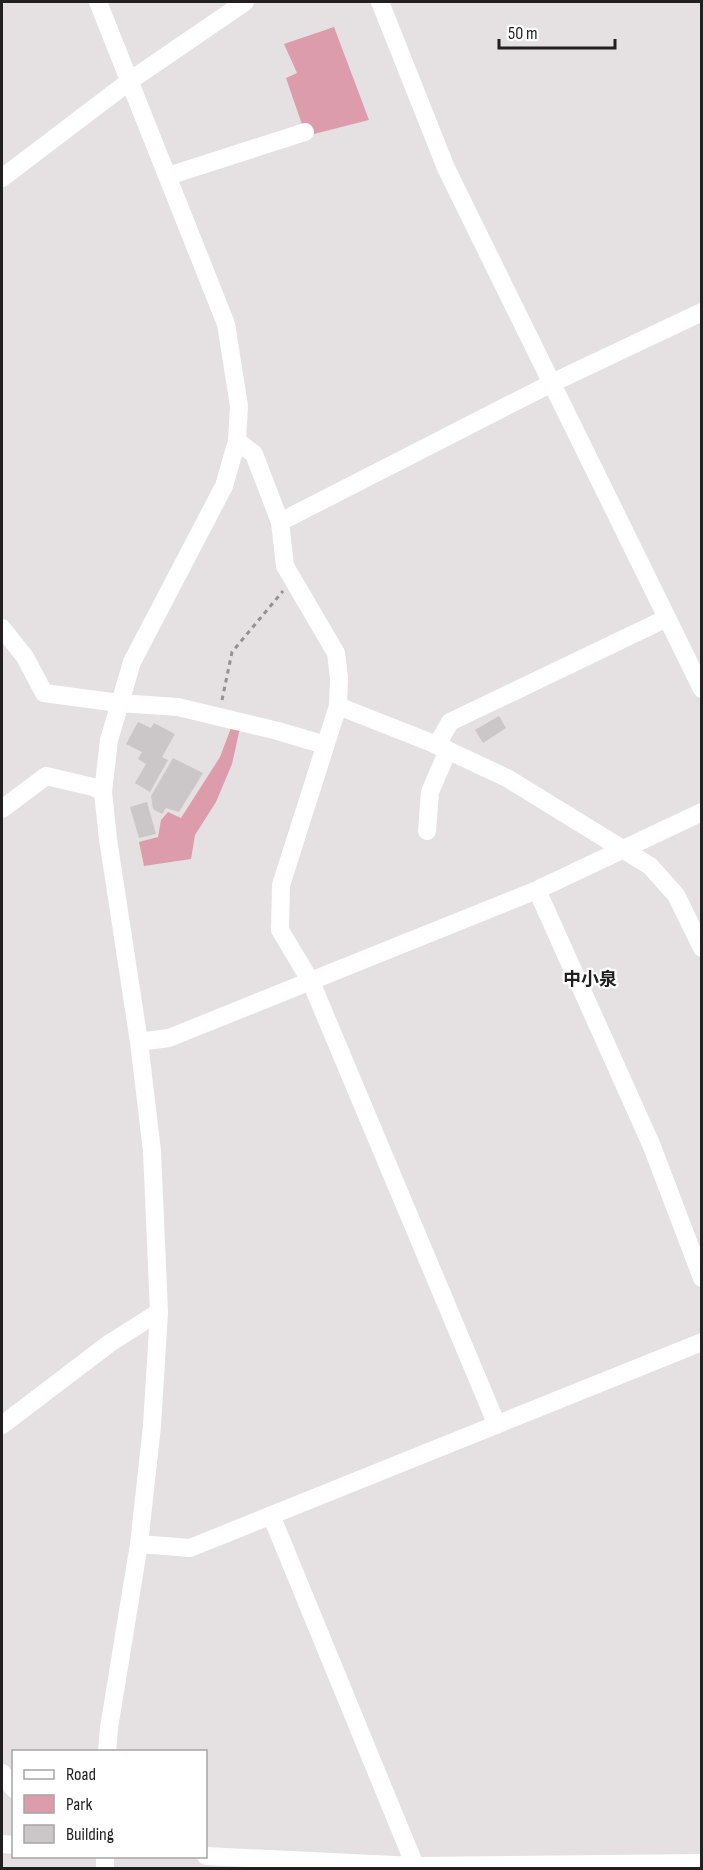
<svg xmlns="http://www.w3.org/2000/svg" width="703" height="1870" font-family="'Sofia Sans Condensed','Noto Sans JP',sans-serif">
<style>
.green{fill:#dc9cac}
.building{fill:#cbc6c7}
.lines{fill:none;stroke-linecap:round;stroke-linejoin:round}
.path{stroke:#959192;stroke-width:3;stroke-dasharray:4.5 4.5;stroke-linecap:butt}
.minor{stroke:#fff;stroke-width:18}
.labels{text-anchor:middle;stroke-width:4.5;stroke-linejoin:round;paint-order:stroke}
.neighbourhood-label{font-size:18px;font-weight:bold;fill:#211f1f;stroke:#fff}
</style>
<rect width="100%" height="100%" fill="#e5e0e1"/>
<!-- green -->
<path class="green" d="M334 27 369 120 306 136 286 78 297 73 284 44Z
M231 728H240L232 764 216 802 195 835 191 859 144 866 139 842 158 837 161 820 168 812 181 818 220 757Z"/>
<!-- building -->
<path class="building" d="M499 716 506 728 483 743 475 730Z
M138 722 151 728 154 723 175 734 162 757 168 760 150 792 135 783 146 764 138 759 142 752 126 744Z
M173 758 203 773 179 812 166 808 162 814 153 809 151 796Z
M147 802 156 834 139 838 130 807Z"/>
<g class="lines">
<!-- path -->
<path class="path" d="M222 700 232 652 283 591"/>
<!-- minor -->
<path class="minor" d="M98 2 226 324 239 406 237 441 224 486 132 662 109 740 103 792 108 839 139 1042 152 1151 159 1312 152 1426 139 1544 109 1728 107 1752
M380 2 446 168 702 689
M168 176 305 132
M2 178 131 80 245 2
M237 441 254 454 280 522 285 566 336 653 339 678 338 706 281 885 280 930 311 982 497 1425
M280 522 552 383 702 312
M2 628 25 657 44 693 119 703 178 707 278 731 325 745
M338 706 432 743 507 778 650 866 676 895 702 948
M437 745 450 722 667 618
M2 809 46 776 93 787 103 792
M427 831 430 792 448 750
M537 890 651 1144 702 1278
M139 1042 169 1038 537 890 702 812
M2 1425 110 1343 159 1312
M271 1515 416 1868
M139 1544 190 1548 702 1342
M2 1773 14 1789
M2 1844 14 1845
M206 1856 415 1866 702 1863
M105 1868V1856"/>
</g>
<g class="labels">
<!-- neighbourhood labels -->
<g class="neighbourhood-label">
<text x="590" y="985">中小泉</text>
</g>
</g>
<!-- border -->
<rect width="703" height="1870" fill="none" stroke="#211f1f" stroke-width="6"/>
<!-- legend -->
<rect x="12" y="1750" width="195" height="108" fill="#ffffff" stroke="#a6a5a5" stroke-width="1.5"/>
<rect x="24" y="1770" width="30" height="9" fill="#ffffff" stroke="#a6a5a5" stroke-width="1.5"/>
<text x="66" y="1780" font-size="18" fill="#211f1f">Road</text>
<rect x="24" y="1795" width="30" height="18" fill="#dc9cac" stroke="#a6a5a5" stroke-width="1.5"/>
<text x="66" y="1810" font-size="18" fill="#211f1f">Park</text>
<rect x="24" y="1825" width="30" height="18" fill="#cbc6c7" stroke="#a6a5a5" stroke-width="1.5"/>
<text x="66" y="1840" font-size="18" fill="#211f1f">Building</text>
<!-- scale -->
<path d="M499 39v9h116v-9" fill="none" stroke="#211f1f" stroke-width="3"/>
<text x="508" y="39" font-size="18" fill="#211f1f" stroke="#ffffff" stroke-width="4.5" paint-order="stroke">50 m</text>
</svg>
